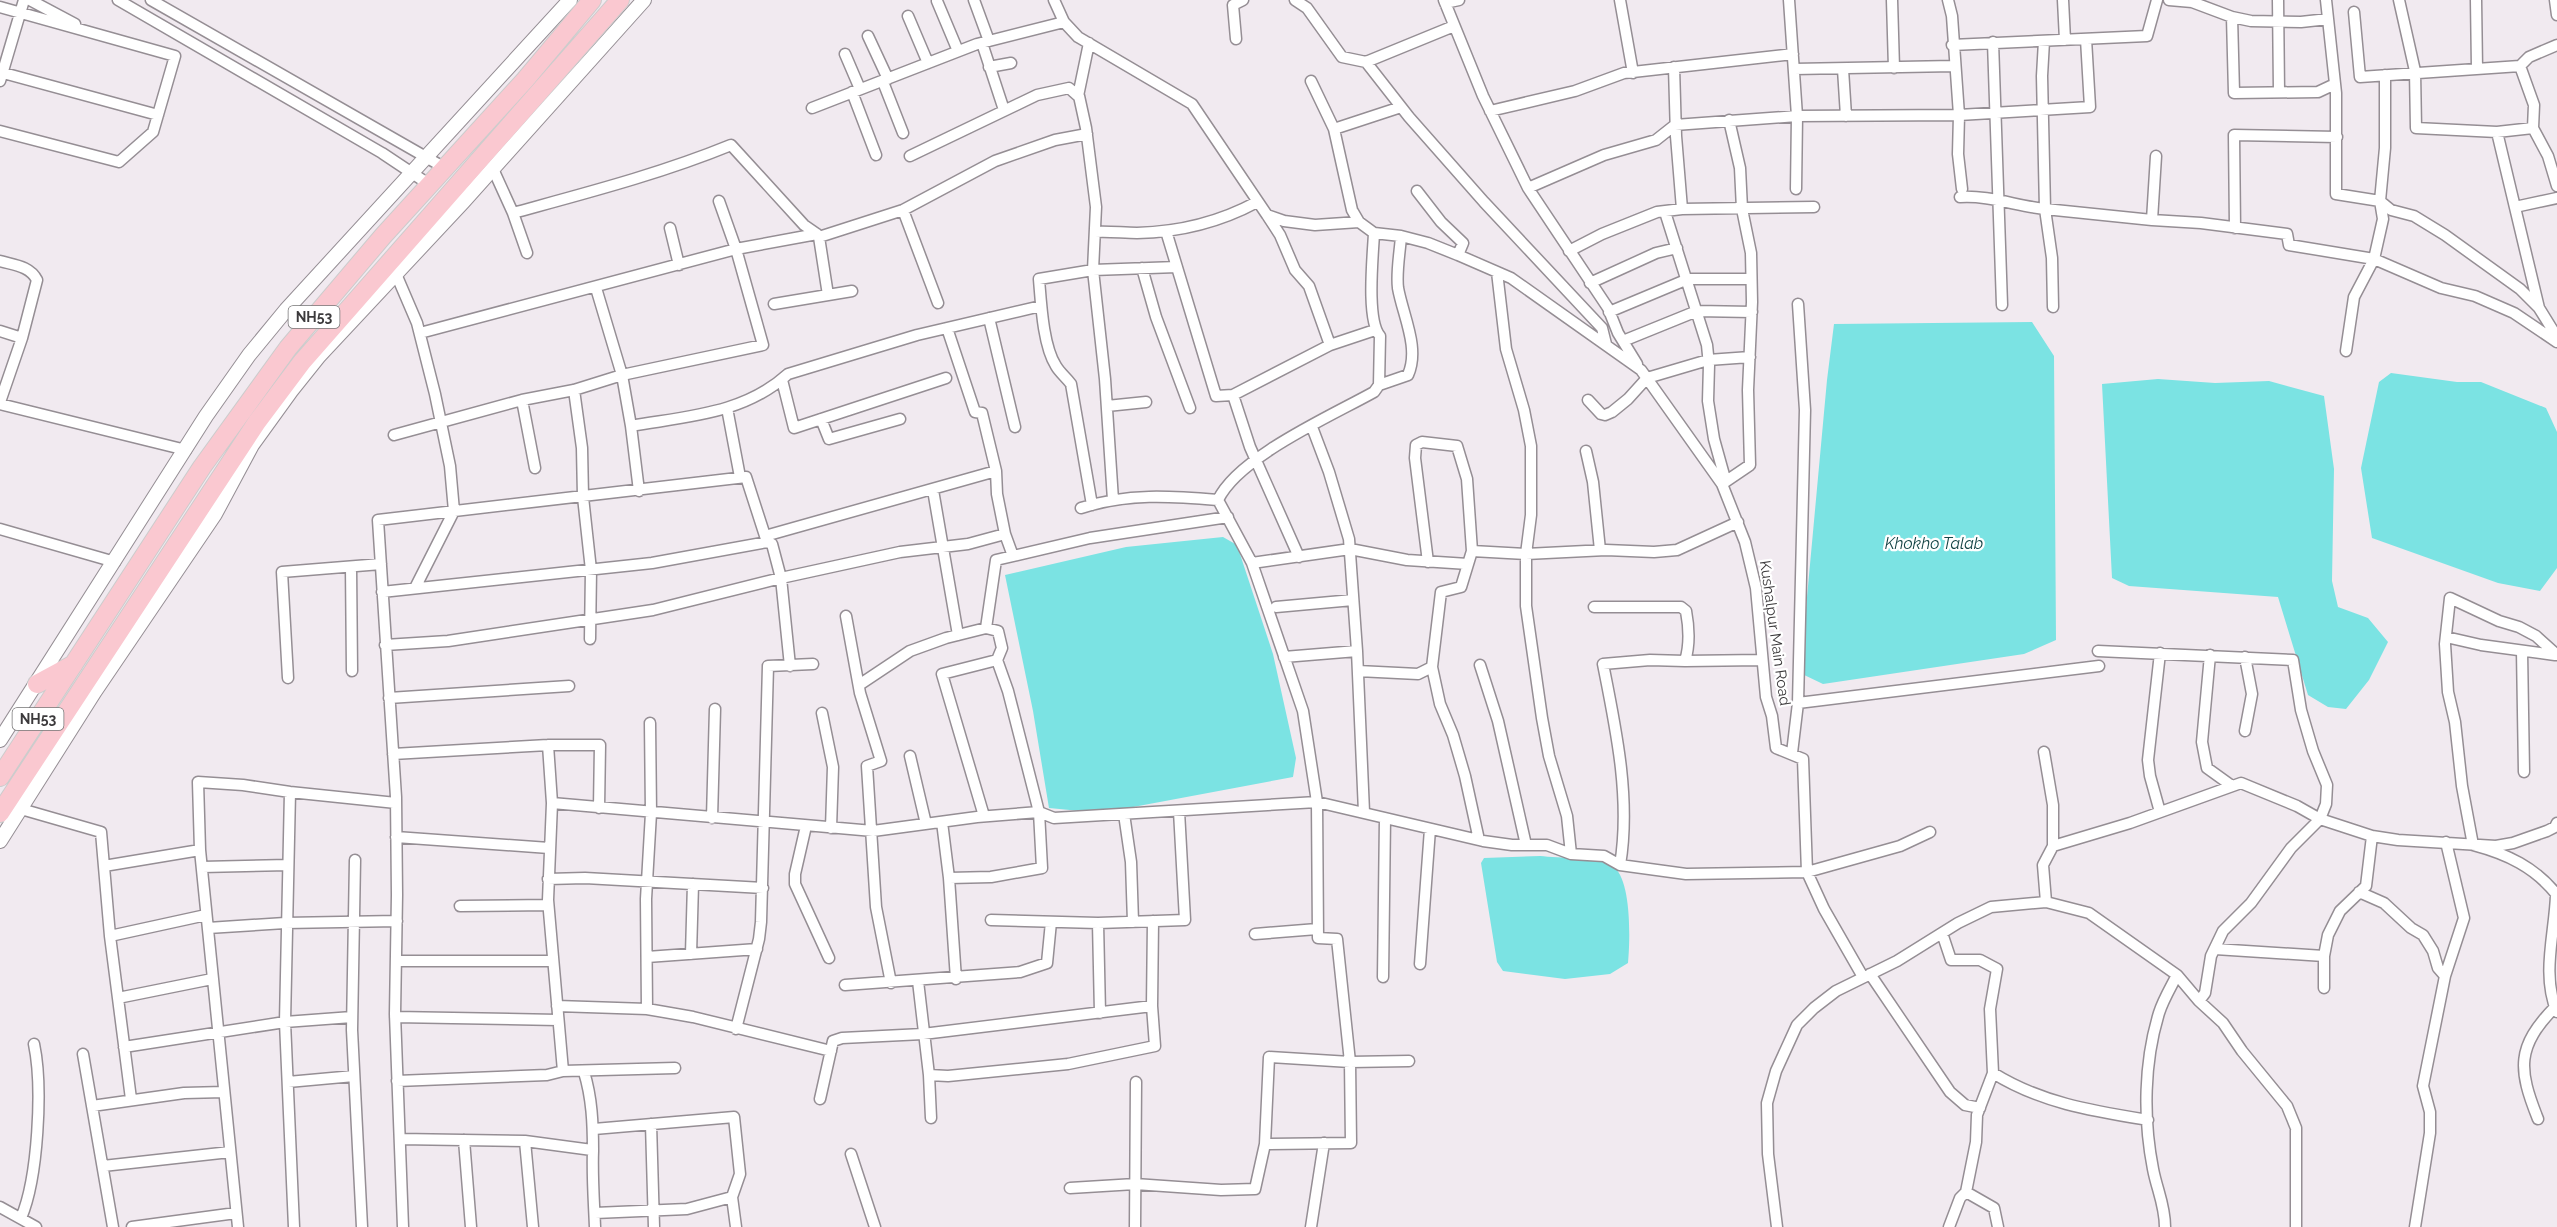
<svg xmlns="http://www.w3.org/2000/svg" width="2557" height="1227" font-family="Raleway,sans-serif">
<style>
.water{fill:#7be3e3}
.lines{fill:none;stroke-linecap:round;stroke-linejoin:round}
.minor-casing{stroke:#958e94;stroke-width:13}
.tertiary-casing{stroke:#958e94;stroke-width:16}
.trunk-casing{stroke:#ccc;stroke-width:20}
.minor{stroke:#fff;stroke-width:10}
.tertiary{stroke:#fff;stroke-width:14}
.trunk{stroke:#fac8d0;stroke-width:18}
.labels{text-anchor:middle;stroke-width:4.5;stroke-linejoin:round;paint-order:stroke}
.shield{fill:#fff;stroke:#767576;stroke-width:1.5}
.shield-label{font-size:14px;font-weight:bold;fill:#3c3a3c}
.street-label{font-size:15px;fill:#3c3a3c;stroke:#fff}
.water-label{font-size:16px;font-style:italic;fill:#144445;stroke:#fff}
</style>
<rect width="100%" height="100%" fill="#f1eaf0"/>
<!-- water -->
<path class="water" d="M2032 322 2054 356 2056 640 2024 654 1823 684 1800 673 1827 380 1834 324Z
M2391 373 2457 382H2481L2546 408 2557 432V568L2540 591 2498 583 2372 538 2361 468 2379 382Z
M2158 379 2215 383 2269 381 2324 396 2334 469 2332 581 2338 607 2368 618 2388 642 2369 680 2346 709 2328 707 2308 695 2278 597 2129 586 2112 578 2102 384Z
M1223 537 1237 545 1273 654 1296 758 1293 777 1101 813 1049 808 1033 711 1005 575 1126 547Z
M1540 856C1558 858 1601 857 1614 867 1632 882 1630 942 1628 963L1610 974 1565 979 1503 971 1497 962 1481 863 1484 858Z"/>
<g class="lines">
<defs>
<path id="minor" d="M30 0 75 24
M118 0 382 153 430 185
M151 0 445 168
M974 0 989 41
M1054 0 1064 22 1078 37 1192 104 1267 215 1284 221 1315 225 1359 222 1374 233 1401 236 1428 243 1458 255 1511 278 1641 370 1722 484 1745 542 1756 588 1766 697 1772 716 1776 748 1803 759 1807 872 1824 909 1863 977
M1295 0 1307 8 1342 57 1366 62 1409 117 1484 202 1602 328 1606 344
M1444 0 1483 96 1528 188 1608 308 1618 333 1637 364
M1620 0 1633 73
M1789 0 1797 116 1796 189
M1892 0 1894 68
M1948 0 1952 16 1959 115 1958 154 1962 189
M2063 0 2065 40
M2169 0 2192 2 2232 17 2251 21 2301 22 2328 19
M2278 0 2279 91
M2326 0 2336 93V194L2380 201 2391 210 2414 216 2445 235 2520 289 2539 308
M2399 0 2415 71 2416 128 2497 132 2533 128
M2476 0 2477 68
M2555 0 2557 15
M937 1 958 51
M1445 3 1459 0
M0 7 175 56 153 132 119 162 0 131
M2354 12 2360 77 2520 66 2529 57 2557 45
M908 16 928 63
M2232 17 2234 93 2318 92 2335 84
M868 36 888 79
M1236 39 1233 5 1243 0
M2044 41 2042 76 2045 209 2152 220
M1993 42 2002 305
M982 43 1004 110
M1952 45 2147 36 2157 0
M845 54 860 89
M1366 62 1454 26
M2520 66 2534 105 2533 128 2548 156 2557 186
M989 67 1011 63
M1674 67 1676 136 1682 209
M1794 69 1954 66
M1843 69 1846 116
M0 72 158 115
M0 81 24 0
M1311 81 1334 129 1352 210 1359 222
M883 82 903 133
M852 92 876 155
M1079 96 1086 128 1096 207 1093 270 1105 379 1113 500
M812 108 977 44 1064 22
M1490 111 1575 91 1624 73 1793 54
M1334 129 1401 107
M2497 132 2539 308 2557 337
M910 156 1037 95 1069 88 1078 96 1089 43
M2156 156 2152 220 2201 223 2287 234 2289 245 2374 259 2441 288 2475 296 2514 313 2557 342
M493 169 513 213 527 253
M1528 188 1604 155 1656 140 1675 125 1797 116 1959 115 2090 107 2086 39
M1417 191 1441 222 1463 243 1458 255
M1960 197C1988 195 2017 206 2045 209L2052 258 2053 307
M2515 207 2557 198
M903 210 938 303
M1665 212 1707 345 1709 365 1708 401 1714 439 1724 475 1722 484
M513 213C586 193 660 174 731 145L804 225 817 234
M1267 215 1280 235 1295 270 1309 286 1330 345
M670 228 679 265
M2235 228 2234 135 2337 137
M1166 231 1216 396 1233 395 1330 345 1375 330
M1095 232C1109 231 1123 233 1137 233 1179 232 1220 222 1257 202
M819 237 828 295
M1569 251 1602 234 1657 212 1682 209 1814 207
M0 261C14 265 30 266 37 280L22 338 0 402
M1142 268 1156 317 1190 408
M396 274 417 323 435 394 450 466 454 511 415 588
M1590 283 1656 253 1677 248
M596 288 622 375 631 426 639 491
M774 304 852 291
M1609 312 1688 279H1751
M989 318 1015 427
M947 328 975 412 982 413 996 471 997 494 1005 534 1013 556
M0 331 22 338
M420 333 736 249 817 234 819 237 903 210 995 161 1055 140 1087 134
M1623 341 1697 311 1752 312
M2346 351 2354 297 2374 259 2383 219 2380 201 2385 148V75
M782 380 794 428 946 378
M1379 385 1408 375C1420 348 1403 316 1398 288 1396 272 1400 252 1401 236
M574 390 582 448 583 497 591 570 590 639
M1233 395 1250 447 1299 557
M522 400 535 468
M1588 400 1601 414 1605 415 1612 412 1628 399 1647 378 1708 360 1750 357
M0 404 186 450
M1107 406 1146 402
M727 408 740 477
M821 419 829 439 900 419
M631 426C688 416 744 414 788 374L917 335 1041 306
M1312 427 1329 472 1349 539 1357 651 1364 812
M394 435 522 400 574 390 622 375 763 345 736 249 719 201
M1586 451 1593 482 1600 550
M1722 484 1750 465 1748 390 1752 302 1751 253 1742 209 1740 168 1729 120
M933 490 958 635
M1092 505 1071 384C1066 377 1060 373 1056 366 1043 346 1041 303 1039 279L1093 270 1177 267
M1081 508C1128 493 1170 496 1218 500
M1228 517 1090 538 996 560 986 628 998 631 1002 648 997 660 1008 691 1039 812 1054 818 1317 802 1483 841 1512 845H1547L1571 854 1604 856 1620 865 1686 874 1807 872 1900 846 1930 832
M0 529 115 562
M765 536 996 471
M1428 562 1415 458 1416 445 1422 442 1457 446 1467 479 1472 551
M1252 563 1350 549 1407 560 1468 564
M351 567 352 671
M382 592 652 563 767 542
M1276 607 1353 600
M1594 607H1681L1686 611C1689 627 1690 645 1685 661L1761 660
M846 616 860 693 881 761 867 766 876 907 891 983
M2446 637 2481 645 2555 655
M385 645 448 641 653 610 781 578 900 552 968 544 1005 534
M2098 651 2293 660 2301 710 2313 751 2327 785 2326 804 2320 819 2291 848 2251 903 2223 931 2211 956 2205 993 2199 1001
M2522 651 2524 772
M2160 653 2148 760 2150 776 2160 812
M2210 655 2202 742 2207 768 2232 786
M2557 655 2536 636 2519 627 2499 621 2450 598 2445 644 2448 692 2455 722 2462 786 2473 845C2507 854 2535 867 2557 895
M1284 657 1357 651
M1480 665 1498 721 1526 845
M1358 671 1418 674 1432 667
M288 678 282 572 381 564
M859 685 910 651 946 638 986 628
M389 698 569 686
M1798 703 2099 666
M822 713 833 767 831 828
M2245 731 2252 694 2245 657
M548 745 552 803
M2044 752 2053 805V846
M1792 753 1798 703 1805 410 1798 304
M393 754 548 745H600L599 808
M910 756 926 824
M290 792 285 1022 294 1227
M21 809 101 832 110 936 131 1099
M1124 814 1131 862 1133 922
M984 816 942 674 997 660
M712 818 715 709
M942 822 949 878 956 979
M806 826 795 874V884L829 958
M396 837 549 848
M1479 840 1465 776 1453 735 1440 704 1432 667 1441 592 1461 587 1472 551 1526 554 1531 515V446L1524 410 1506 349 1497 272
M1571 854 1567 816 1549 756 1542 718 1526 606V554L1606 550 1654 552 1677 550 1738 522
M355 860 352 1030 362 1227
M1620 865C1631 799 1616 729 1603 664L1650 660 1685 661
M104 866 200 850
M202 867 288 865
M548 879 585 878 763 888
M2359 892 2384 903 2411 928 2423 935 2433 951 2438 968 2445 976
M2556 895C2555 932 2541 975 2557 1012
M2046 902 2043 865 2053 846 2130 823 2241 783 2297 806 2320 819 2372 836 2398 840 2496 846 2513 843 2547 831 2555 827 2557 823
M460 906 548 905
M991 920 1098 923 1185 920 1179 811
M1098 923 1100 1013
M208 928 285 923 397 921
M1942 933 1951 960H1980L1997 969 1990 1009 1993 1073
M1255 934 1317 929
M110 936 206 915
M2215 949 2324 956
M691 954 693 884
M647 957 757 949
M396 961H553
M1420 964 1430 829
M1870 974 1950 1092 1965 1105 1980 1108
M1383 977 1385 818
M918 981 929 1075 931 1118
M845 985 1020 972 1047 963 1051 922
M2324 988V956L2328 935 2340 911 2366 886 2372 836
M118 998 212 979
M557 1006 647 1009 646 899 651 813 650 723
M647 1009 693 1017 831 1051
M395 1017 558 1020
M736 1029 759 939 761 922 768 666 813 664
M124 1047 285 1022 352 1017
M83 1054 113 1227
M563 1071 548 900 552 803 873 831 977 817 1039 812 1042 868 991 877 949 878
M584 1072C592 1098 593 1124 593 1151 592 1176 594 1202 595 1227
M929 1075 948 1076 1068 1064 1155 1046 1152 1006 1153 921
M397 1081 547 1075 563 1071 675 1068
M288 1082 354 1076
M820 1099 833 1041 842 1038 923 1034 1152 1006
M92 1106 184 1093 224 1092
M2538 1119C2518 1069 2516 1047 2555 1007
M651 1124 654 1227
M594 1129 734 1117 740 1174 732 1197 736 1227
M400 1139 525 1141 592 1150
M464 1140 471 1227
M525 1141 533 1227
M1265 1144 1351 1143 1350 1062 1337 939 1318 938 1317 802 1303 711 1252 563 1218 500C1238 457 1331 416 1374 392L1379 385 1380 336C1366 320 1373 255 1374 233
M851 1154 875 1227
M103 1166 230 1152
M1070 1188 1135 1184 1221 1190 1255 1189 1265 1144 1269 1057 1350 1062 1409 1061
M1966 1192 1994 1208 1998 1227
M0 1207 36 1227
M595 1213 687 1209 732 1197
M21 1218C38 1178 43 1087 34 1044
M132 1227 236 1213
M238 1227 200 850 198 782 243 785 290 792 396 803
M403 1227 395 1014 397 895 396 797 378 520 746 477 767 542 772 544 781 578 790 666
M1135 1227 1136 1082
M1311 1227 1324 1143
M1777 1227 1768 1154 1767 1103 1776 1071 1797 1025 1814 1008 1836 991 1897 961 1958 923 1991 907 2046 902 2089 913 2177 975 2199 1001 2223 1023 2242 1051 2287 1106 2296 1128V1227
M1949 1227 1960 1198 1966 1192 1976 1142 1977 1115 1993 1073C2041 1103 2093 1111 2148 1120
M2165 1227C2165 1205 2157 1190 2153 1169 2143 1118 2144 1062 2159 1013 2163 1000 2171 987 2177 975
M2415 1227 2430 1133V1112L2423 1086 2445 976 2464 918 2446 842"/>
<path id="tertiary" d="M0 740 206 416 249 355 286 310 570 0
M0 841 95 691 215 514 252 445 291 391 319 356 463 202 644 0"/>
<path id="trunk" d="M37 684 74 664
M0 777 202 467 288 348 383 236 525 80 592 0
M0 813 257 422 302 362 620 0"/>
</defs>
<!-- minor casing -->
<use href="#minor" class="minor-casing"/>
<!-- tertiary casing -->
<use href="#tertiary" class="tertiary-casing"/>
<!-- trunk casing -->
<use href="#trunk" class="trunk-casing"/>
<!-- minor -->
<use href="#minor" class="minor"/>
<!-- tertiary -->
<use href="#tertiary" class="tertiary"/>
<!-- trunk -->
<use href="#trunk" class="trunk"/>
</g>
<g class="labels">
<!-- shield labels -->
<g class="shield">
<rect x="288.5" y="306" width="51" height="22" rx="4.5"/>
<rect x="12.5" y="708" width="51" height="22" rx="4.5"/>
</g>
<g class="shield-label">
<text x="314" y="322">NH53</text>
<text x="38" y="724">NH53</text>
</g>
<!-- street labels -->
<g class="street-label">
<text transform="translate(1775 633) rotate(82)" y="5">Kushalpur Main Road</text>
</g>
<!-- water labels -->
<g class="water-label">
<text x="1934" y="549">Khokho Talab</text>
</g>
</g>
</svg>
